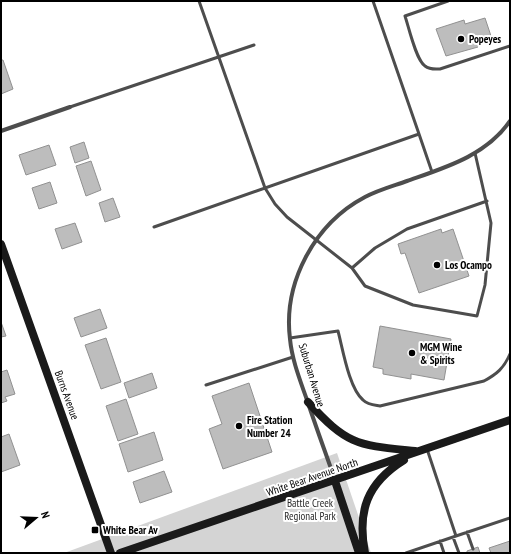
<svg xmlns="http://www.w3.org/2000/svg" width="511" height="554" font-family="'PT Sans Narrow',sans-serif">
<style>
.green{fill:#d4d4d4}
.building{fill:#bdbdbd;stroke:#919191}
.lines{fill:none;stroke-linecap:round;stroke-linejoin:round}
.lane{stroke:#4d4d4d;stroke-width:3}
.street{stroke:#4d4d4d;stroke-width:4}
.secondary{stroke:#1a1a1a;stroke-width:8}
.poi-dot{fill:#000;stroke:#fff;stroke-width:1.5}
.labels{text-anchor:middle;stroke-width:4;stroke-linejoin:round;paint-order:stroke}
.poi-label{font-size:11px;font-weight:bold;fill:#000;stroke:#fff;text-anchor:start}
.street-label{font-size:11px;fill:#000;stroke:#fff}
.park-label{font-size:11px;fill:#2b2b2b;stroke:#fff}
</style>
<rect width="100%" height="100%" fill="#fff"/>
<!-- green -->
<path class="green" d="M337 453 371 553H64Z"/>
<!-- building -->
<path class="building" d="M485 18 491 36 476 42 478 47 446 56 436 29 464 20 465 24Z
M1 60H3L13 89 1 94Z
M84 142 89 158 75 163 70 147Z
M49 145 56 165 26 175 19 155Z
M91 161 101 190 86 196 76 166Z
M50 182 57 203 39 209 32 188Z
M113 198 120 217 105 222 99 203Z
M75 223 82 242 62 249 55 229Z
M441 229 442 233 453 229 469 276 419 293 405 253 401 254 398 244Z
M100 309 107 328 81 337 74 318Z
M1 322 6 336 1 337Z
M380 326 451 339 444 380 411 374V379L383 374V369L373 367Z
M106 338 121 382 101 389 85 345Z
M7 370 15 394 5 397 7 401 1 403V372Z
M152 373 157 388 129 398 124 383Z
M249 383 272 452 223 469 209 429 222 424 212 396Z
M126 399 138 434 118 441 106 406Z
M154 432 163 460 128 472 119 444Z
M9 434 20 465 1 472V437Z
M164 471 172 492 140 503 133 482Z
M510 541V553H491L489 548Z
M478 547 480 553H467V551Z"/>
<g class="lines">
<!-- lane -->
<path class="lane" d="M199 1 265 188 275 204 287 217 352 268 365 286 413 305 477 316 485 285 491 223 475 153
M373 1 419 134
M448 1 405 16C409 28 416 60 425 66 430 70 435 69 440 69L510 46
M70 107 254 45
M154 227 419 134 432 172
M352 268 375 248 407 229 487 201
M290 338 338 331C343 350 349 388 363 400 368 405 374 405 380 406L484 381C497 374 504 368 510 354
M206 385 293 357
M467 532 473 549
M456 536 510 518
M453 537 459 553
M440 541 444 553
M406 553 456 536 427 449"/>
<!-- street -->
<path class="street" d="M1 131 70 107
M335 480C326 454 316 427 307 400 300 380 292 360 290 339 283 283 314 224 365 197 378 190 393 186 407 181 444 168 486 156 510 121"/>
<!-- secondary -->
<path class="secondary" d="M1 244 111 553
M308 402C348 446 358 445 415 451
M335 481 359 553
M120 553 510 420
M365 553C357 511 367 483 404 460"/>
</g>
<!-- markers -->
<g class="poi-dot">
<circle cx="461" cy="39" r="4"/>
<circle cx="437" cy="265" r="4"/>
<circle cx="412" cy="353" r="4"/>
<circle cx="239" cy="426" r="4"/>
<rect x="91" y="526" width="8" height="8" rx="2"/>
</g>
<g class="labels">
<!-- poi labels -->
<g class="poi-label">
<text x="469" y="43">Popeyes</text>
<text x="445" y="269">Los Ocampo</text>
<text x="420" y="351">MGM Wine<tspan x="420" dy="13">&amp; Spirits</tspan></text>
<text x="247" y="424">Fire Station<tspan x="247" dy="13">Number 24</tspan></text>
<text x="103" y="534">White Bear Av</text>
</g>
<!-- street labels -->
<g class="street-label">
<text transform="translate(312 375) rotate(73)" y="4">Suburban Avenue</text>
<text transform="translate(67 395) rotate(70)" y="4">Burns Avenue</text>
<text transform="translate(312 477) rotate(-19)" y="4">White Bear Avenue North</text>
</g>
<!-- park labels -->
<g class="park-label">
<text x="310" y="507">Battle Creek<tspan x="310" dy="13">Regional Park</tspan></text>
</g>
</g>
<!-- border -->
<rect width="511" height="554" fill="none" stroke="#000000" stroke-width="4"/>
<!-- north arrow -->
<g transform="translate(36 518) rotate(71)" stroke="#ffffff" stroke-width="3" paint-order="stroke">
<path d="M0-3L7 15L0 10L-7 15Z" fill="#000000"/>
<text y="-6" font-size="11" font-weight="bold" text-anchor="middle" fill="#000000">N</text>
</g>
</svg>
